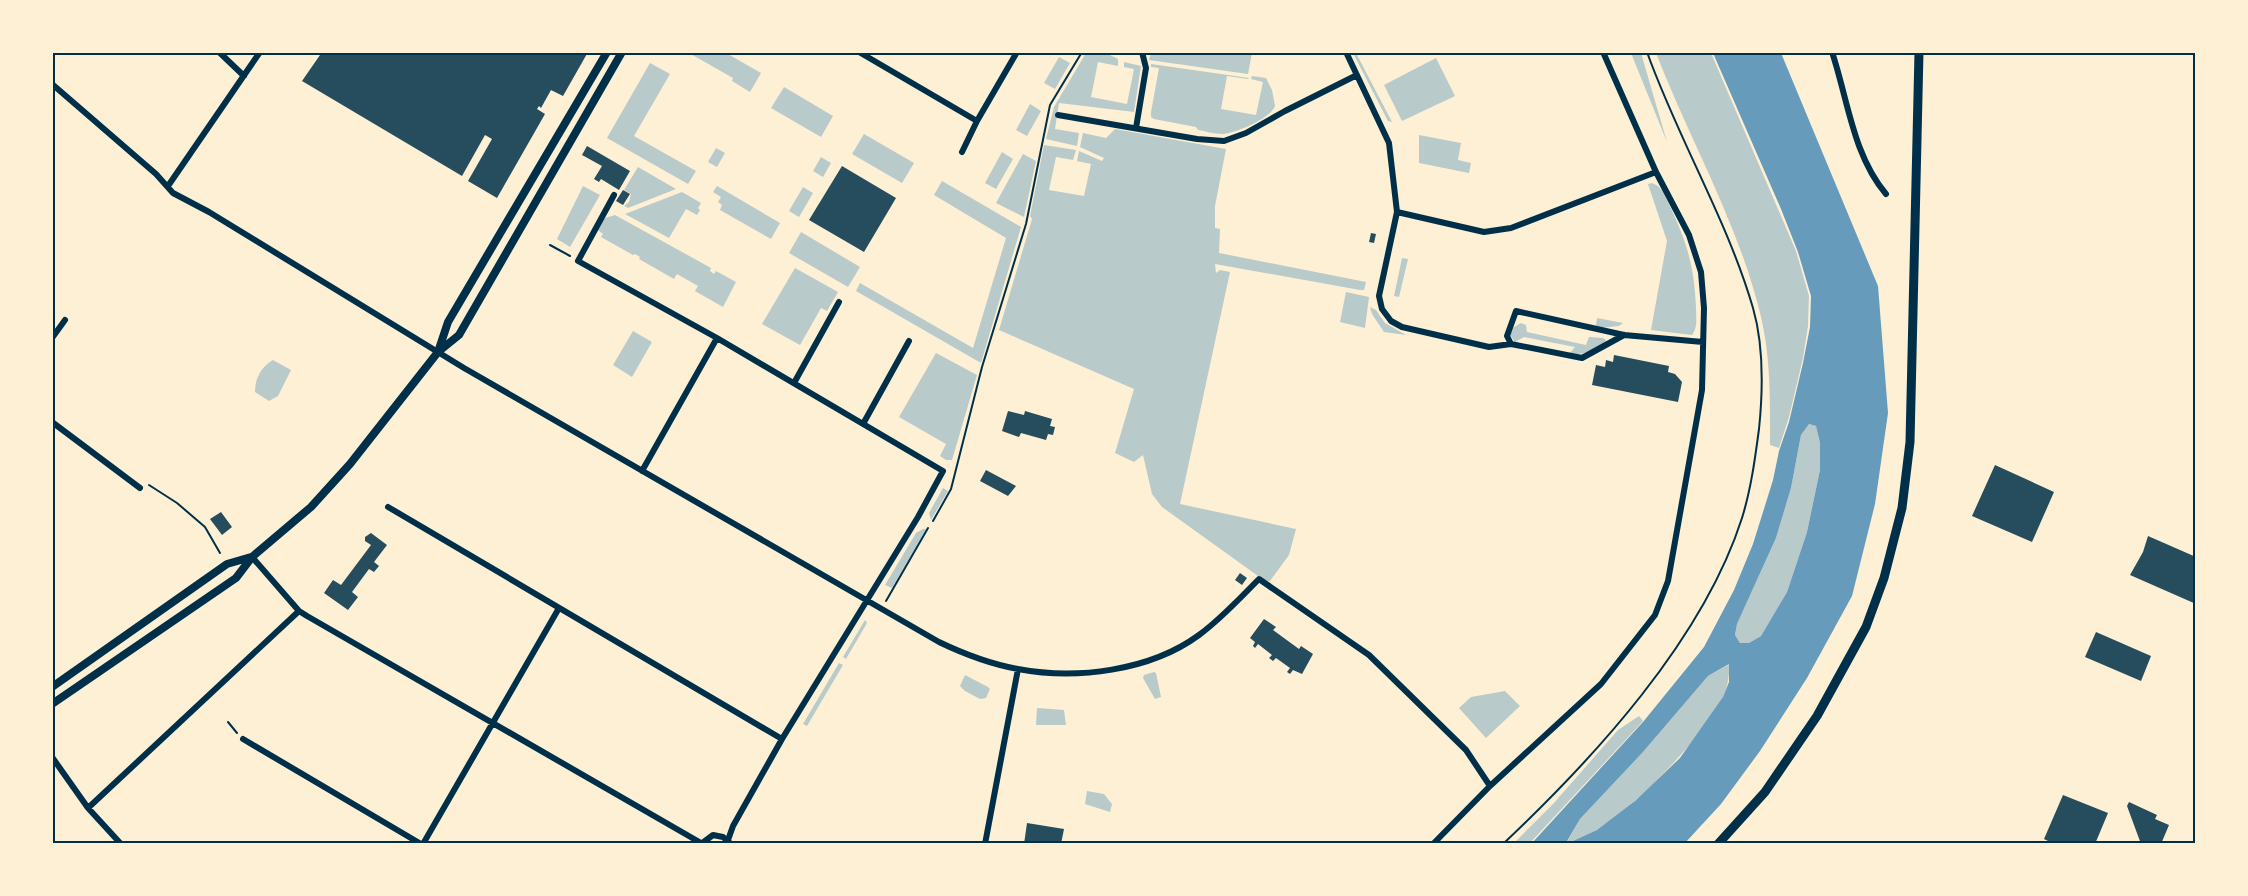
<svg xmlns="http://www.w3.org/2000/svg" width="2248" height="896" font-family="'Alegreya Sans',sans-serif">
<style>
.green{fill:#b9caca}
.water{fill:#669bbc;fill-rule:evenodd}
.building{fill:#264d5e}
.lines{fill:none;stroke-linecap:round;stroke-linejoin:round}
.path{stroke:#003049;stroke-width:2}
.minor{stroke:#003049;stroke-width:6}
.tertiary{stroke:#003049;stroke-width:8}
.secondary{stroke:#003049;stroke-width:9}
.neatline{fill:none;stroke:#003049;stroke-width:2}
</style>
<rect width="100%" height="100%" fill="#fdf0d5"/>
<!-- green -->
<path class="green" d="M689 53H726L761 73 750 92 732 81 733 78Z
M1086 53H1106L1118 59V66L1098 62 1091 97 1127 104 1134 69 1124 67V62L1141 66 1134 112 1059 103 1055 129 1079 133 1077 146 1046 139 1054 107Z
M1151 53 1252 52V53L1248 74 1149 60Z
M1353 53H1356L1392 122 1388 121Z
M1631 53H1641L1667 142 1635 63Z
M1656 53H1711L1796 251 1809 296 1808 326 1803 358 1789 417 1779 448 1770 445C1770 402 1771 359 1761 317 1739 224 1690 141 1656 53Z
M1059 57 1070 63 1055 89 1044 83Z
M1436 58 1455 96 1402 121 1384 85Z
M650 63 670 74 634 136 696 171 688 184 607 138Z
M1151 64 1249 78 1248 79 1227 76 1221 109 1256 115 1263 82 1251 79 1252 76 1266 78 1272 90 1275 106C1270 119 1234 134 1221 134 1214 134 1205 131 1198 130L1196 127 1154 119 1151 117V112L1159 68 1151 67Z
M784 87 833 116 821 137 771 108Z
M1030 104 1041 111 1027 136 1016 130Z
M1115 129 1226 149 1215 206V228L1220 229 1219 253 1366 282 1364 290H1360L1215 264 1216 273 1220 270 1230 272 1180 504 1296 529 1289 555 1270 581H1265L1162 507 1152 494 1143 455 1134 462 1115 453 1134 389 999 330 1032 219 1030 216 1044 145 1076 150 1073 160 1056 157 1049 190 1084 196 1091 164 1077 161 1079 151 1102 161 1104 158 1080 147 1083 133 1106 138Z
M864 134 914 163 902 183 852 154Z
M1419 135 1461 143 1458 160 1471 163 1469 173 1419 163Z
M716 148 725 153 717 167 708 162Z
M1002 152 1013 159 996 189 985 183Z
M1023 154 1036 161 1024 217 996 203Z
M821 157 831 163 823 177 813 171Z
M638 167 676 189 628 208 624 206 629 202 631 194 624 190Z
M942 181 1021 227 981 363 856 291 860 283 973 348 1006 238 934 195Z
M1652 183 1658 186 1663 192C1684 235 1694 259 1696 308 1696 318 1698 327 1692 335L1651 330 1667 241 1648 184Z
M583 186 600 195 570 247 557 239Z
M717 186 780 223 771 239 720 210 722 205 718 202 721 197 713 192Z
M803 187 813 193 799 217 789 211Z
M682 192 701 203 698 208 700 210 697 215 686 209 669 238 625 214Z
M615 215 711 268 710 271 714 274 716 271 736 282 723 307 695 291 698 286 677 274 674 279 639 259 640 257 635 254 633 255 601 237 603 234 598 230 605 218Z
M801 232 860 267 848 287 789 253Z
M1402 258 1408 259 1399 297 1394 296Z
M795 268 838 292 827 311 821 308 800 345 762 324Z
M1346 292 1369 297 1365 328 1340 322Z
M1370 307 1376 310 1385 323 1406 335 1384 332 1372 314Z
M1597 318 1623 323 1619 326 1600 328 1596 326Z
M1521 323 1526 325 1527 332 1586 345 1589 337 1603 338 1606 340 1605 343C1593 349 1583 357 1570 353L1575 347 1524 337 1515 342 1510 335 1514 327Z
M633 331 652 342 632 377 613 365Z
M936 353 977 375 952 460H946L940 456 946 444 899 417Z
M273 360 291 370 278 396 269 401 255 392C255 378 261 367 273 360Z
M1809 424 1816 426 1820 443V470L1807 532 1787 592 1761 636 1749 643H1740L1735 635 1737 624 1776 538 1791 488 1801 435Z
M943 488 948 491 931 520 929 513Z
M923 529H926L892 588 885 585 916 533Z
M865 620 867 623 846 659 843 657Z
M839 663 843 665 807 726 803 724Z
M1730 664C1729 675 1728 685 1724 695 1707 735 1610 837 1566 844L1580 819 1643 752 1708 676Z
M1154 672 1156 673 1161 697 1155 699 1143 678 1144 675Z
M965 675 988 687 990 689 986 698 980 699 965 691 960 686Z
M1505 691 1520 706 1486 738 1459 708 1471 697Z
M1037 708 1064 710 1066 725H1036Z
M1639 716 1643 721 1530 843H1514L1553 804 1618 730Z
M1087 791 1104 794 1112 804 1110 812 1085 804Z"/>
<!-- water -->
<path class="water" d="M1713 53H1781L1878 286 1888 413 1875 504 1852 596 1807 678 1760 751 1721 804 1685 843H1569L1597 830 1635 801 1680 758 1723 697 1729 682V664L1708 676 1643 752 1580 819 1566 843H1532L1643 722 1704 647 1734 590 1753 544 1773 480 1779 451 1789 422 1803 363 1810 327 1811 296 1798 252 1781 209ZM1809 424 1816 426 1820 443V470L1807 532 1787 592 1761 636 1749 643H1740L1735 635 1737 624 1776 538 1791 488 1801 435Z"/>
<!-- building -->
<path class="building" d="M317 52H588L563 96 549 89 551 90 541 108 539 106 537 109 545 114 497 198 468 181 492 139 485 135 462 176 302 81 320 55Z
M587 146 630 171 619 190 601 179 599 182 594 179 602 166 582 155Z
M842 166 896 198 864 252 809 220Z
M623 190 630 194 623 205 616 201Z
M1371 233 1376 234 1374 243 1369 242Z
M1614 355 1669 366 1668 372 1675 374 1682 382 1678 402 1592 385 1596 365 1605 367 1606 360 1613 362Z
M1008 411 1024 415 1025 411 1052 419 1050 426 1055 427 1053 435 1048 434 1046 440 1021 433 1019 437 1002 431Z
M1995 465 2054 492 2032 542 1972 516Z
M986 470 1016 486 1008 496 980 481Z
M221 512 232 527 222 535 210 519Z
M371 533 387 545 374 562 379 566 374 572 369 569 352 592 358 597 348 610 324 593 333 580 341 585 371 545 365 541V537Z
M2148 536 2196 557V604L2130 575 2143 552Z
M1240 573 1247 578 1242 585 1235 580Z
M1264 619 1276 627 1273 630 1299 649 1301 646 1313 654 1302 674 1293 670 1290 674 1287 672 1290 668 1276 658 1273 661 1269 658 1272 655 1258 644 1255 648 1253 646 1255 642 1250 638Z
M2096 632 2151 656 2141 681 2085 657Z
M2063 795 2108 813 2095 844H2054L2044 839Z
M2129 802 2157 815 2155 819 2169 825 2161 844H2141L2127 806Z
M1027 823 1064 829 1061 844H1024Z"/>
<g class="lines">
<!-- path -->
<path class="path" d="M550 245 570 256
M149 485 177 503 205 527 220 553
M933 521 951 489 982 367 1026 224 1050 105 1082 52
M886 601 928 528
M228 722 237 733
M1503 844C1594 758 1703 640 1742 518 1751 489 1755 459 1759 429 1763 390 1764 346 1753 308 1727 219 1678 139 1647 52"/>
<!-- minor -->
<path class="minor" d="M219 52 244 76
M859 52 977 121
M1346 52 1389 143 1397 212 1379 296 1382 309 1391 321 1402 327 1489 347 1511 344 1582 358 1624 335
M1832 52C1848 100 1853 155 1886 194
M52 84 156 174 173 193 209 212 464 368 939 642C964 654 990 664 1018 669 1076 680 1150 671 1199 635 1221 619 1240 598 1259 579L1369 655 1466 750 1490 786
M1058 115 1197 139 1224 141 1246 133 1285 111 1357 75
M1136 128 1146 68 1142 52
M962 152 977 121 1017 52
M168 186 260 52
M614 195 578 261 717 338 943 471 918 517 782 739 733 826 728 840
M1397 212 1484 232 1511 228 1656 172
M52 338 65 320
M1511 344 1507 336 1516 311 1624 335 1703 342
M794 383 839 302
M52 422 140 488
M863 424 909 341
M642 471 717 338
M388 507 782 739
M252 557 299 611 307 616 701 843
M243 739 421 844
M52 757 88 808 121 844
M88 808 299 611
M423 844 559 608
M701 844 713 835 723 837 731 844
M985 844 1018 669
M1433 844 1490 786 1601 684 1655 615 1668 581 1702 390 1704 308 1701 272 1689 235 1656 172 1603 52"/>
<!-- tertiary -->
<path class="tertiary" d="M438 352 448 322 607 52
M52 687 227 564 251 557
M52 704 236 578 252 557 311 507 350 464 438 352 459 335 622 52"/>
<!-- secondary -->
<path class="secondary" d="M1718 844 1765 792 1817 716 1866 627 1884 578 1902 508 1910 442 1919 52"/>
</g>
<!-- border -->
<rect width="2248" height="896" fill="none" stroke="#fdf0d5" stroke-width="108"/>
<rect x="54" y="54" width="2140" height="788" class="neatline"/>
</svg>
